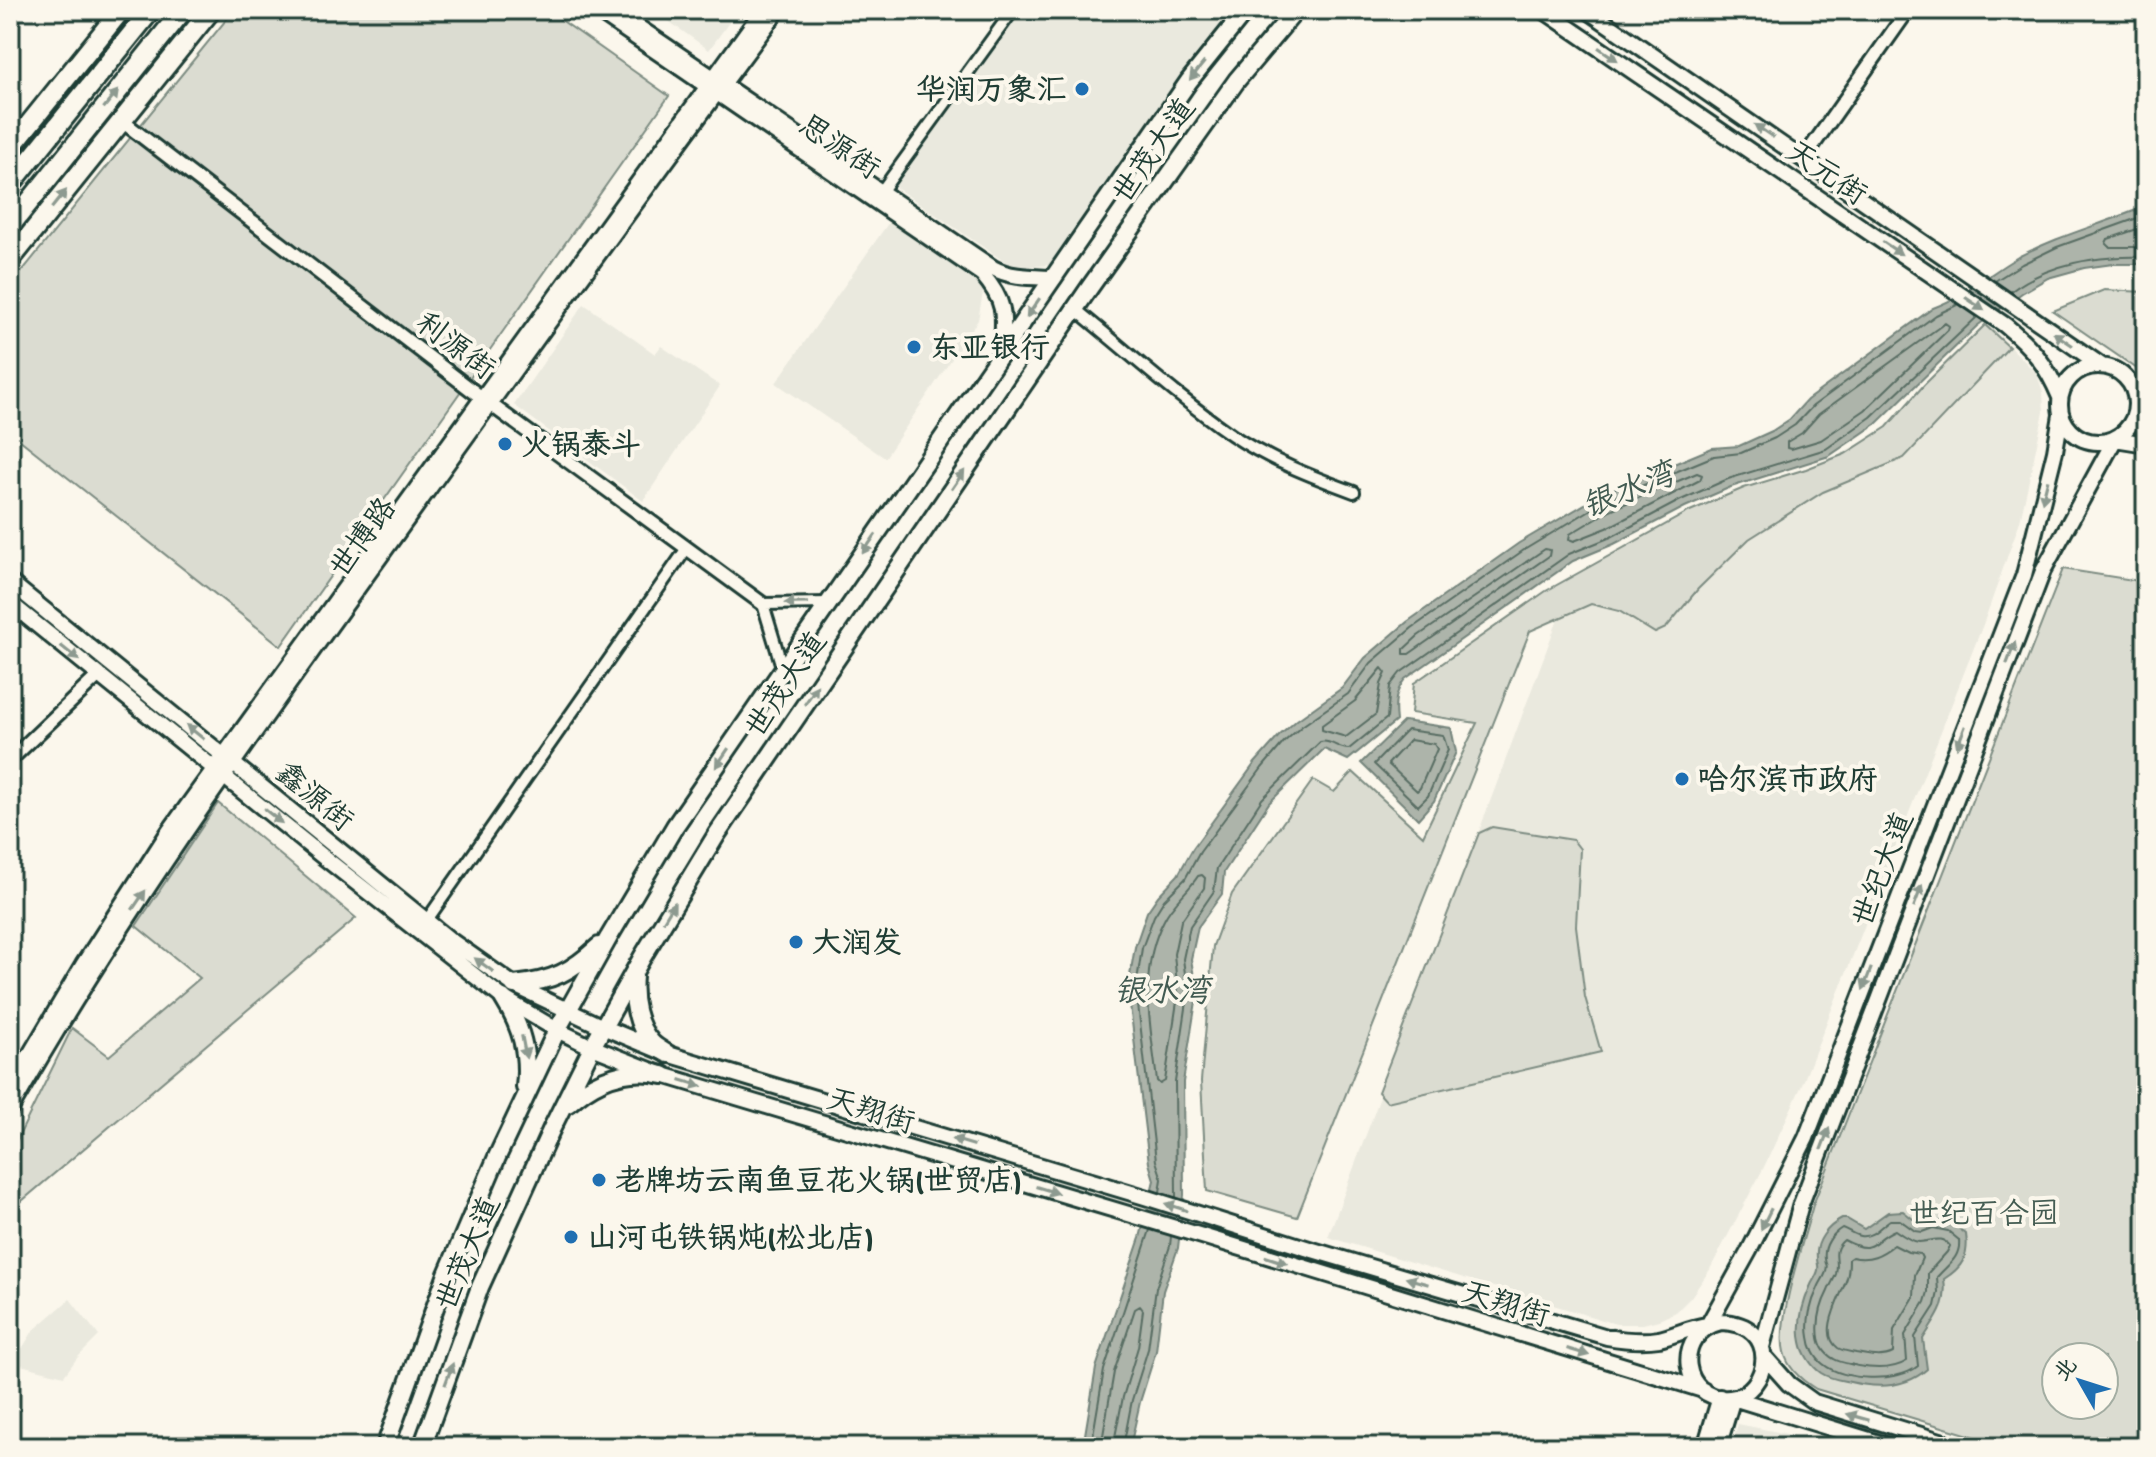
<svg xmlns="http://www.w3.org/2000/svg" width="2156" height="1457" font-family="'Gochi Hand','LXGW WenKai TC',sans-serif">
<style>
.built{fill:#eae9de}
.green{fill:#dbdcd1;stroke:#7d8c82;stroke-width:2;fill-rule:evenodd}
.water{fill:#adb4aa;stroke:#74847b;stroke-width:2}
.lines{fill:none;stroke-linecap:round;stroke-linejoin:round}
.shore{stroke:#586d63;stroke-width:2}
.minor-casing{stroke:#1f3d34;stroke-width:16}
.tertiary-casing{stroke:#1f3d34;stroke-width:18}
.secondary-casing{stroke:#1f3d34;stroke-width:20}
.primary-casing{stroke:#1f3d34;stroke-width:22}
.trunk-casing{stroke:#1f3d34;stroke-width:24}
.minor{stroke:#fbf7ec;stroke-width:10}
.tertiary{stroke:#fbf7ec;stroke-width:12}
.secondary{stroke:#fbf7ec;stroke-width:14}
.primary{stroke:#fbf7ec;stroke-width:16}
.trunk{stroke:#fbf7ec;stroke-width:18}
.oneway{fill:#8d9a90}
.poi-dot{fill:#1f6fb2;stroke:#fbf7ec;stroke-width:3}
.labels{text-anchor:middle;stroke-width:8;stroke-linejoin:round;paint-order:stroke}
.poi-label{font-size:30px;font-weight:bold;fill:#1f3d34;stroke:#fbf7ec;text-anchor:start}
.street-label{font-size:30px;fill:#1f3d34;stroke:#fbf7ec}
.park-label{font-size:30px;fill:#455d53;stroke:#fbf7ec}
.water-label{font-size:32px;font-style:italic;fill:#425b52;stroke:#fbf7ec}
</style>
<rect width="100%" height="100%" fill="#fbf7ec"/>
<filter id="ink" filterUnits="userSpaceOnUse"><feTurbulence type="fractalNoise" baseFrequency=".0125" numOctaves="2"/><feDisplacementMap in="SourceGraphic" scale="16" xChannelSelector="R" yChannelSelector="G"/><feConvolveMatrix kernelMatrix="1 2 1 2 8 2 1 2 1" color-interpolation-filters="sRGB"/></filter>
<g filter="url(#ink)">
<!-- built -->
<path class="built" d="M653 10H738L709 50Z
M1022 10H1237L1149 120 1050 265 1014 268 895 187Z
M889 222 984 287 978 320 885 458 776 383Z
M584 304 655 354 661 346 720 386 643 501 514 405Z
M1988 324 2037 374 2043 392 2044 412 2020 521 1984 622 1802 1085 1764 1167 1709 1271 1691 1297 1676 1312 1659 1320 1643 1324H1616L1328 1237 1571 584 1884 432Z
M70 1299 99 1336 77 1358 64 1376 13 1363 33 1331Z
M1738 1424 1827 1442 1844 1447H1731Z"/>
<!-- green -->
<path class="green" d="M234 10H547L669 96 281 646 10 432V286Z
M2104 290 2146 292V375L2053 311Z
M1985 325 2009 347 1904 458 1823 492 1749 539 1698 589 1666 628 1655 633 1619 611 1591 604 1530 631 1297 1217 1207 1191 1201 1081 1213 946 1232 894 1313 780 1334 792 1353 772 1423 836 1477 723 1411 713 1414 683 1546 591 1690 511 1744 488 1806 469 1845 454 1887 427 1924 385Z
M2063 569 2146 582V1447H2009L1816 1389C1801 1380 1788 1369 1784 1352 1776 1321 1804 1239 1813 1205ZM2056 1357H2104V1405H2056Z
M218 803 356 918 10 1211V1154L72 1028 109 1056 200 978 136 926Z
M1492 827 1573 840 1580 849 1576 926 1585 997 1601 1052 1387 1102 1378 1092 1479 833Z"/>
<!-- water -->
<path class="water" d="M2146 206V264H2113L2084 268 2048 278 2022 293 1977 326 1876 424 1829 456 1731 487 1685 507 1614 544 1573 561 1405 679C1395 692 1394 704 1396 721L1348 760 1324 749 1269 803 1224 872 1222 894 1198 927 1191 959 1197 995 1183 1082 1184 1195 1178 1248 1163 1291 1156 1351 1140 1402 1130 1447H1083L1096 1368 1140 1238 1154 1180 1149 1163 1129 997V981L1135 947 1147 912 1158 896 1178 875 1193 848 1255 763 1279 736 1297 720 1342 688 1365 658 1407 622 1519 543 1602 494 1712 448 1739 446 1772 431 1790 419 1807 400 1933 308C1964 297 1990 273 2018 257 2059 235 2104 224 2146 206Z
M1404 721 1451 728 1456 752 1434 801 1418 819 1361 763Z
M1903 1211 1918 1223C1941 1220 1947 1218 1966 1234 1969 1256 1963 1267 1944 1279 1948 1306 1936 1318 1923 1339L1927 1369C1905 1389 1876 1388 1850 1382 1840 1380 1830 1379 1821 1373 1811 1366 1803 1353 1801 1342 1797 1324 1803 1303 1810 1287 1812 1281 1817 1276 1818 1270 1819 1265 1817 1264 1817 1258 1815 1241 1828 1226 1842 1219H1847L1864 1229 1888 1212Z"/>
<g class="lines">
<!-- shore -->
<path class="shore" d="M2146 226 2108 239 2106 243 2110 247H2146
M1995 281 2022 264 2057 247 2146 215
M2010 292C2050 262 2098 255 2146 257
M1945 323 1949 326 1948 330 1865 410 1821 440 1791 449 1787 448V442L1802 433 1819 414Z
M1697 473 1702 475 1700 480 1607 528 1574 541 1569 539 1570 534 1610 510Z
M1545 549 1550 550 1549 556 1409 654H1404V649L1418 636Z
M1382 668 1386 673 1381 684 1376 714 1346 737 1322 730V725L1355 701Z
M1407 730 1443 735 1448 750 1428 796 1418 806 1374 764Z
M1410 740 1434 744 1437 749 1420 788 1417 791 1388 764Z
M1202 875 1205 878 1204 888 1181 921 1174 954 1178 995 1165 1081 1160 1084 1157 1081C1151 1027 1137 971 1164 920 1172 903 1188 892 1198 876Z
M1160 1192 1162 1179 1156 1161 1137 996V981L1142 948 1154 916 1164 900 1185 879 1200 852 1262 768 1284 742 1302 726 1348 694 1371 663 1412 628 1524 550 1605 501 1714 456 1741 453 1775 438 1795 425 1813 406 1936 315 1959 304
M1176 1197 1175 1082 1188 995 1183 959 1190 926 1214 891 1217 868 1262 799 1320 742C1331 739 1339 750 1349 749L1387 718 1390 686 1400 673 1569 554 1611 537 1681 500 1728 479 1826 449 1871 417 1977 317
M1890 1220H1900L1915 1231 1922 1232 1933 1228 1948 1231 1959 1240C1961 1258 1947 1265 1937 1277L1938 1292 1935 1306 1915 1337 1918 1366C1898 1383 1843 1381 1823 1364 1815 1358 1810 1347 1809 1337 1806 1321 1811 1302 1818 1288 1820 1282 1825 1277 1826 1271 1828 1262 1826 1268 1825 1259 1823 1246 1832 1234 1842 1228 1848 1230 1854 1235 1860 1236 1873 1238 1880 1226 1890 1220Z
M1895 1230C1902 1235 1910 1241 1919 1242 1932 1242 1940 1234 1950 1246L1947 1252 1928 1273V1292L1925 1302 1905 1335 1907 1361C1893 1370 1875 1369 1858 1366 1851 1364 1841 1363 1834 1359 1810 1347 1818 1310 1828 1291 1830 1285 1834 1280 1836 1274 1840 1259 1830 1252 1844 1240 1875 1257 1872 1239 1895 1230Z
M1894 1245 1908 1252 1920 1254 1922 1258 1915 1275 1914 1297 1894 1330 1893 1353C1881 1359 1869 1355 1856 1353 1851 1352 1843 1351 1838 1348 1817 1333 1842 1295 1847 1278 1849 1271 1849 1265 1849 1259L1852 1257C1870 1261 1881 1255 1894 1245Z
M1091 1447 1104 1370 1150 1230
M1101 1447 1114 1372 1135 1309 1140 1306 1143 1310 1138 1347 1123 1397 1113 1447
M1123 1447 1132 1400 1148 1349 1156 1288 1170 1246 1171 1236"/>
<defs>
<path id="minor" d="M881 192 1013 10
M1075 309C1127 351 1177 397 1232 435 1269 460 1313 477 1354 492
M783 670 763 604 828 603
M427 920 687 548"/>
<path id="tertiary" d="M122 121 482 398 763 604
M1804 158 1908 10
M10 760 98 676"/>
<path id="secondary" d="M596 10 982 274C1008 304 1004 317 1001 355
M613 10 993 268C1011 278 1033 277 1054 278
M1543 10 2005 325C2032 347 2046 364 2060 397
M1587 10 2102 366
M2060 404a38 38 0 1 1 76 0a38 38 0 1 1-76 0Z
M10 582 450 940 514 985 603 1027 668 1054 1145 1197 1306 1248 1607 1337C1624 1340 1641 1342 1659 1339 1676 1335 1690 1327 1708 1325L1749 1251 1806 1138 2024 575 2055 451 2061 415
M10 603 321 855 503 998 557 1030 592 1047 663 1075 1202 1236 1703 1390
M10 1088 83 965 170 830 763 10
M10 1110C117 922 243 747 369 572 504 384 639 196 778 10
M1721 1322C1782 1323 1770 1394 1730 1398 1682 1402 1671 1334 1721 1322Z
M1762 1347 1801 1204 2043 571 2115 439 2146 444
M1764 1356 1789 1384 1814 1402 1960 1447
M1705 1447 1720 1397
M1718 1447 1733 1398 1892 1447"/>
<path id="primary" d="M634 976C632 998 636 1026 652 1043 656 1047 663 1051 668 1054
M514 985C553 981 571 972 599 946
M503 998C521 1026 529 1053 525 1087
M568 1104C595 1079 627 1067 663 1075
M385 1447 447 1274 497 1157 557 1030 609 937 675 826 1189 81 1246 10
M422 1447 480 1287 552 1128 592 1047 643 956 717 834 1090 287 1237 80 1296 10"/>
<path id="trunk" d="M10 148 121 10
M10 185 151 10
M10 226 183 10
M10 260 211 10"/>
</defs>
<!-- minor casing -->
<use href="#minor" class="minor-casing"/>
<!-- tertiary casing -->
<use href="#tertiary" class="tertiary-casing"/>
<!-- secondary casing -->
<use href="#secondary" class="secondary-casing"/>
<!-- primary casing -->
<use href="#primary" class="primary-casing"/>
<!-- trunk casing -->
<use href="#trunk" class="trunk-casing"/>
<!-- minor -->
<use href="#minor" class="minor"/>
<!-- tertiary -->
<use href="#tertiary" class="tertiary"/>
<!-- secondary -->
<use href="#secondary" class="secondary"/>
<!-- primary -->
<use href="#primary" class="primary"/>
<!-- trunk -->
<use href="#trunk" class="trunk"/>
</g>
<!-- one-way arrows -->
<defs><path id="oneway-solid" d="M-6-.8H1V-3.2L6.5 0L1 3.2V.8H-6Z" transform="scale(2)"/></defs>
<g class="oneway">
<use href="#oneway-solid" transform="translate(1608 54) rotate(34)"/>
<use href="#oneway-solid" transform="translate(1197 71) rotate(129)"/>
<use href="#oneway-solid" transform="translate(111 99) rotate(-51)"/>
<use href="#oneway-solid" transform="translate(1764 131) rotate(-146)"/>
<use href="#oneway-solid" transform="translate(59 199) rotate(-51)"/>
<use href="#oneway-solid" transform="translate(1892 248) rotate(34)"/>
<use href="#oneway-solid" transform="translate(1975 304) rotate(34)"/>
<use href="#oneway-solid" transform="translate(1033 308) rotate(124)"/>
<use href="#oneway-solid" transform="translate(2063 339) rotate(-146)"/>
<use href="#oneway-solid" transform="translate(958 480) rotate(-56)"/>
<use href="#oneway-solid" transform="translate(2045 491) rotate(104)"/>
<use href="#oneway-solid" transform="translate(869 544) rotate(125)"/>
<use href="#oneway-solid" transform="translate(796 603) rotate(179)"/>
<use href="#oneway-solid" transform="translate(70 653) rotate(39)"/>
<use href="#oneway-solid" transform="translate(2011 653) rotate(-69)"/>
<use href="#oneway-solid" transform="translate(811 695) rotate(-56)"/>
<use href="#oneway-solid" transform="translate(195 732) rotate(-141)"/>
<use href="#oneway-solid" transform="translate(1961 737) rotate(111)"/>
<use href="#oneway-solid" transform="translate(722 758) rotate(124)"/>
<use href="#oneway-solid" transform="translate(273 816) rotate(39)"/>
<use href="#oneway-solid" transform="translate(1918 896) rotate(-69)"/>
<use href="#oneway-solid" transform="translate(139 900) rotate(-56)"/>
<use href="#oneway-solid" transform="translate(669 912) rotate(-59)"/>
<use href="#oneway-solid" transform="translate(484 965) rotate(-144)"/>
<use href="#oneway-solid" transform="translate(1867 979) rotate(111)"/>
<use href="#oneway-solid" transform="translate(524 1047) rotate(79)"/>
<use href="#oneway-solid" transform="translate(691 1083) rotate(17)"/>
<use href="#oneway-solid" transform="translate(1825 1139) rotate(-69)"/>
<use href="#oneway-solid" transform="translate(963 1142) rotate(-163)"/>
<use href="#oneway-solid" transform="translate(1047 1190) rotate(17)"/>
<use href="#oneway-solid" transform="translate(1176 1207) rotate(-162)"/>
<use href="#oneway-solid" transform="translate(1766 1219) rotate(116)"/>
<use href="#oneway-solid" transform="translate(1276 1260) rotate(18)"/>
<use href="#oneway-solid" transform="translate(1417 1281) rotate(-164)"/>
<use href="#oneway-solid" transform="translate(1578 1352) rotate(17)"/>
<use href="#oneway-solid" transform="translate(449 1374) rotate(-70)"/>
<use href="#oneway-solid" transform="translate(1858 1417) rotate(-164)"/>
</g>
</g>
<!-- markers -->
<g class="poi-dot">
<circle cx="1082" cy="89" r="8"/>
<circle cx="914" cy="347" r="8"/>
<circle cx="505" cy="444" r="8"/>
<circle cx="1682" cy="779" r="8"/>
<circle cx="796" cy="942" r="8"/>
<circle cx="599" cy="1180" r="8"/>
<circle cx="571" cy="1237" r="8"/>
</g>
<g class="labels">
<!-- poi labels -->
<g class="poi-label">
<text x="1066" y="99" text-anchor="end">华润万象汇</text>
<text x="930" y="357">东亚银行</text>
<text x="521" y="454">火锅泰斗</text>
<text x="1698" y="789">哈尔滨市政府</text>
<text x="812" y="952">大润发</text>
<text x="615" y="1190">老牌坊云南鱼豆花火锅(世贸店)</text>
<text x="587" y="1247">山河屯铁锅炖(松北店)</text>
</g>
<!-- street labels -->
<g class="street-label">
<text transform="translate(840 146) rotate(34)" y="10">思源街</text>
<text transform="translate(1153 150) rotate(-55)" y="10">世茂大道</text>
<text transform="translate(1827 172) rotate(34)" y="10">天元街</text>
<text transform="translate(456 345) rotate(37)" y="10">利源街</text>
<text transform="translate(362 537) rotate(-54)" y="10">世博路</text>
<text transform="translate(785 684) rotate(-56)" y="10">世茂大道</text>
<text transform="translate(315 796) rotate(39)" y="10">鑫源街</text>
<text transform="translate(1882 869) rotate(-69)" y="10">世纪大道</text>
<text transform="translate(871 1110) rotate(17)" y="10">天翔街</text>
<text transform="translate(467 1253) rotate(-67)" y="10">世茂大道</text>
<text transform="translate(1506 1303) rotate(17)" y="10">天翔街</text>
</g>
<!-- park labels -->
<g class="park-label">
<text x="1984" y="1223">世纪百合园</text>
</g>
<!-- water labels -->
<g class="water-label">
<text transform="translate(1628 489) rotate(-22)" y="11">银水湾</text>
<text x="1162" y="1001">银水湾</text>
</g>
</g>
<!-- margin -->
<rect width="2156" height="1457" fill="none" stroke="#fbf7ec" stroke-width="40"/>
<rect x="20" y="20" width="2116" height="1417" fill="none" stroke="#1f3d34" stroke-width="3" filter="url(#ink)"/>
<!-- north arrow -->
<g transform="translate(2080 1381) rotate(309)"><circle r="38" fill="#fbf7ec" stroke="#a3ada2" stroke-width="2"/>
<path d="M0-6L14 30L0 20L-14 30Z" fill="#1f6fb2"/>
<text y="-12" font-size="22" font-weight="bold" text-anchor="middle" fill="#1f3d34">北</text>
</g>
</svg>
